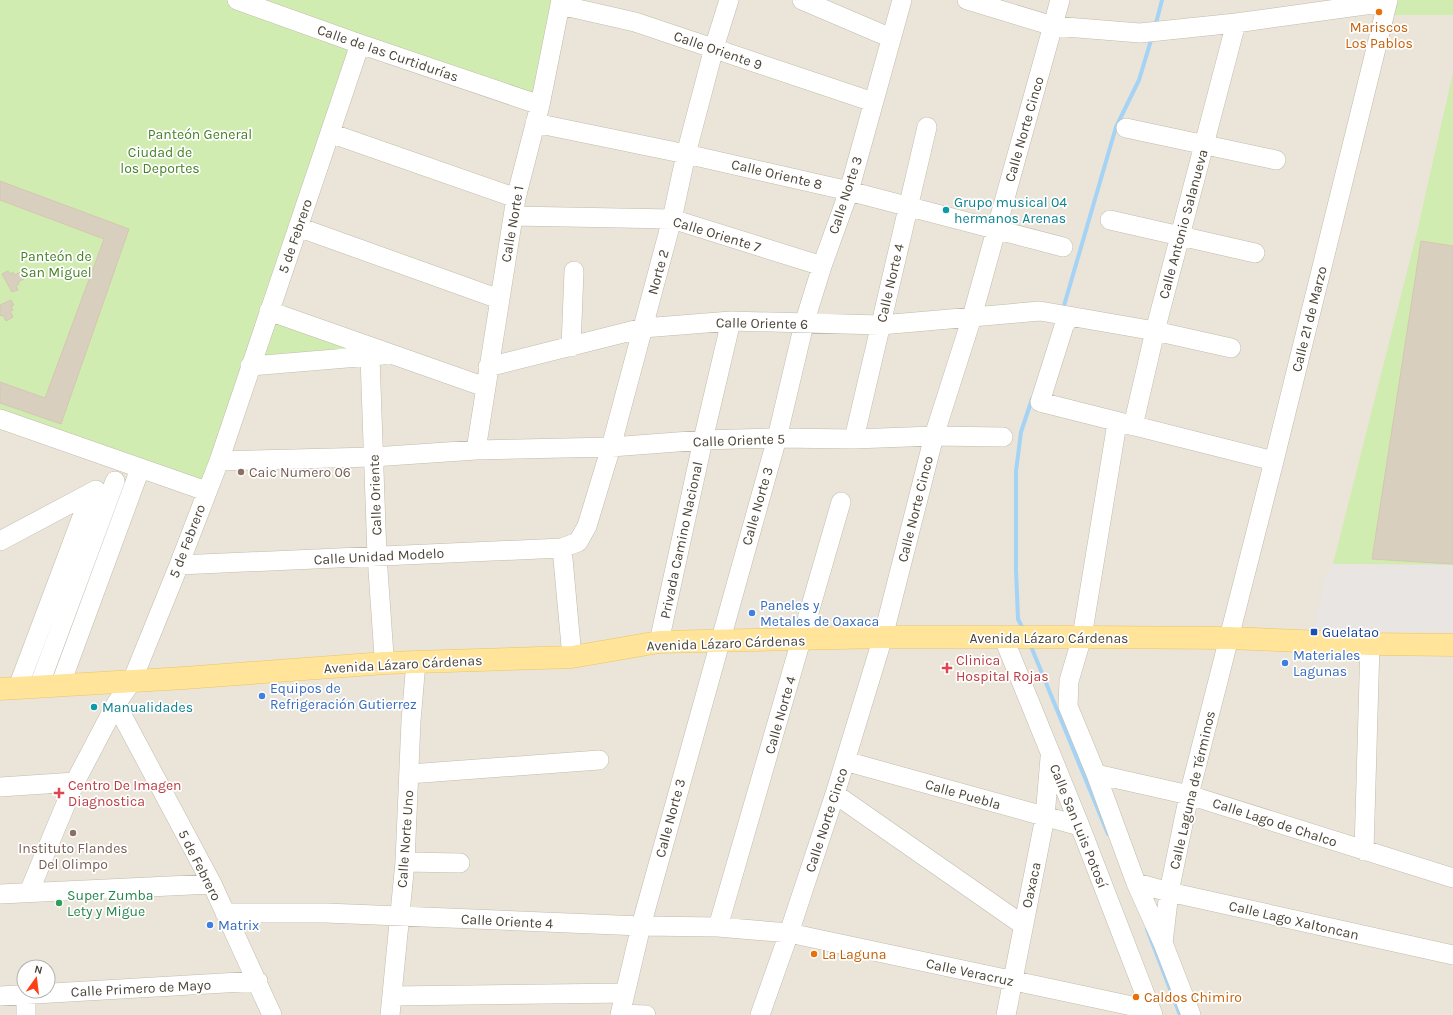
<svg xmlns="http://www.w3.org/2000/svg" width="1453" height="1015" font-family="Karla,sans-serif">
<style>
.residential{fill:#eae5d8;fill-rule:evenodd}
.green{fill:#d1ecb1}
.parking{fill:#e8e5e2}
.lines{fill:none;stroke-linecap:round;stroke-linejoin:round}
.stream{stroke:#a4d3f5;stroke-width:4}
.building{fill:#d9cfbf;stroke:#d4c7b2}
.minor-casing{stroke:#c2bbac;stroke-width:20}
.major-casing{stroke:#ebc563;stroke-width:23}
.minor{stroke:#fff;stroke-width:19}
.major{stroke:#ffe49a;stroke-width:22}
.food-dot{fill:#e8710a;stroke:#fff;stroke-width:1.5}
.culture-dot{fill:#0f9aa8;stroke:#fff;stroke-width:1.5}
.education-dot{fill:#8d6e63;stroke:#fff;stroke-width:1.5}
.shop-dot{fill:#3f7fe0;stroke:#fff;stroke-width:1.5}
.transit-dot{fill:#1a4fb4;stroke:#fff;stroke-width:1.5}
.health-dot{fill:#e0444e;stroke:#fff;stroke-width:1.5}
.leisure-dot{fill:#2e9e5b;stroke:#fff;stroke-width:1.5}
.labels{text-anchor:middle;stroke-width:3.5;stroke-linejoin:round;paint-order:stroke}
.food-label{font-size:14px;fill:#c56008;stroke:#fff;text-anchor:start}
.street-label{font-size:14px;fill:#4b4438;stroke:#fff}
.park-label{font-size:14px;fill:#478226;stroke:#fff}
.culture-label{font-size:14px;fill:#0d838f;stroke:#fff;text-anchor:start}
.education-label{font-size:14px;fill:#785e54;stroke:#fff;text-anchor:start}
.shop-label{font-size:14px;fill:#366cbe;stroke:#fff;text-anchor:start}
.transit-label{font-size:14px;fill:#164399;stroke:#fff;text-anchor:start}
.health-label{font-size:14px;fill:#be3a42;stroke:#fff;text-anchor:start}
.leisure-label{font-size:14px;fill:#27864d;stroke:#fff;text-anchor:start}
</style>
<rect width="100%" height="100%" fill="#f6f3ea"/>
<!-- residential -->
<path class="residential" d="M0 0H1453V1015H0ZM24 967H48V991H24Z"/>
<!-- green -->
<path class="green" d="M0 0H557L528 111 366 56 279 308 395 358 253 371 207 500 0 426Z
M1395 0H1453V15H1394Z
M1453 72V565L1333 564 1417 232Z"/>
<!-- parking -->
<path class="parking" d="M1333 564 1453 565V633L1313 630 1325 578Z"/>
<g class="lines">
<!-- stream -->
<path class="stream" d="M1155 27 1162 0
M1063 309 1116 127 1139 80 1152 37
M1024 631 1018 619 1016 570V471L1021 432 1032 399
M1030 644 1108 834
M1147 929 1180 1015"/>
</g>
<!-- building -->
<path class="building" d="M0 181 129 229 61 424 0 403V382L45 398 104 239 0 200Z
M1421 241 1453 246V564L1372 559Z
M8 271 10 274 13 272 14 275 21 272 24 279 18 282 19 284 16 286 18 290 12 292 2 274Z
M11 300 14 305 11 306 13 310 10 311 13 317 6 321 3 315 1 316 0 315V305Z"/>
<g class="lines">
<defs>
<path id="minor" d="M237 0 360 44 540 105
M802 0 891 38
M967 0 1053 26 1140 33 1236 23 1387 2
M560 5 635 22 873 102
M535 123 686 154 849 191 1063 247
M1126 128 1276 160
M330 133 516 198
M514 216 672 219 822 266
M1110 220 1255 253
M298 227 499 299
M269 311 485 387
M1070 317 1064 326 1040 402 1274 461
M571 347 574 271
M370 357 377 556 384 656
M250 366 383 355
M488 367 643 328 731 321 881 325 1040 311 1155 331 1231 348
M0 419 206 491
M1117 423 1082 637 1069 681 1068 706 1096 774 1136 883 1163 943 1191 1015
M1133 426 1155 331 1236 23
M854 439 927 127
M476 450 516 198 540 105 561 0
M219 461 373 457 476 450 611 447 703 440 777 438 854 439 934 436 1003 437
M0 541 96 490
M562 548 572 657
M179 565 562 548 578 542 587 526 611 447 672 219 686 154 714 48 729 0
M1004 639 1080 826 1153 1015
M659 642 703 440 731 321
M39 686 115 481
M60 686 140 469
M18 687 91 493
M116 704 212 884 272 1015
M845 761 1080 826
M409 774 599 760
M1096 774 1189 795 1453 878
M0 787 75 782
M835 794 1023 925
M1364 851 1370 644
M405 862 460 863
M1136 883 1169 892 1453 955
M29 892 75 782 116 704 132 681 179 565 219 461 360 44
M0 894 212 884
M225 913H326L641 926 718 927 789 933 1151 1010
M718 927 841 502
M1163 943 1169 892 1189 795 1274 461 1388 0
M26 995V1015
M0 996 258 981
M392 996 625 993
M620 1014 646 1015
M390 1015 405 862 411 721 416 662
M620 1015 641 926 777 438 804 324 822 266 849 191 902 0
M760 1015 789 933 835 794 883 637 934 436 972 317 1060 0
M1006 1015 1045 817 1050 758"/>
<path id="major" d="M0 689 184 678 385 663 572 657 659 642 883 637H1082L1228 638 1370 644 1453 645"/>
</defs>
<!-- minor casing -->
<use href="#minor" class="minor-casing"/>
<!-- major casing -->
<use href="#major" class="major-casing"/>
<!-- minor -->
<use href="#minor" class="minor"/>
<!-- major -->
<use href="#major" class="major"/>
</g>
<!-- markers -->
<g class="food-dot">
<circle cx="1379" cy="12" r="4"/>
<circle cx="814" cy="954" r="4"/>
<circle cx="1136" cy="997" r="4"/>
</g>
<g class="culture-dot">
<circle cx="946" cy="210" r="4"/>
<circle cx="94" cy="707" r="4"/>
</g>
<g class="education-dot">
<circle cx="241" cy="472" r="4"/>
<circle cx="73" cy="833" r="4"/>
</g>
<g class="shop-dot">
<circle cx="752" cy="613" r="4"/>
<circle cx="1285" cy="663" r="4"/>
<circle cx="262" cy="696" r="4"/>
<circle cx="210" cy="925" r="4"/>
</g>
<rect class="transit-dot" x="1310" y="628" width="8" height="8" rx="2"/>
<g class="health-dot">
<path d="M945 662h4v4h4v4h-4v4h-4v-4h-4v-4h4z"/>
<path d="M57 787h4v4h4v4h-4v4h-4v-4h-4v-4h4z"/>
</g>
<circle class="leisure-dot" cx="59" cy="903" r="4"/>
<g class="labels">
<!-- food labels -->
<g class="food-label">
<text x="1379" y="32" text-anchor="middle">Mariscos<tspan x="1379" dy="16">Los Pablos</tspan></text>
<text x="822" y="959">La Laguna</text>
<text x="1144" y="1002">Caldos Chimiro</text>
</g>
<!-- street labels -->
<g class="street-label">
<text transform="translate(718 50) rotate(19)" y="5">Calle Oriente 9</text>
<text transform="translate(388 53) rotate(19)" y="5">Calle de las Curtidurías</text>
<text transform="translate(1024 129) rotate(-74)" y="5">Calle Norte Cinco</text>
<text transform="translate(777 174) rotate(13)" y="5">Calle Oriente 8</text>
<text transform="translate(845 195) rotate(-72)" y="5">Calle Norte 3</text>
<text transform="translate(512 224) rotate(-80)" y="5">Calle Norte 1</text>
<text transform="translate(1183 224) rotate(-75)" y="5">Calle Antonio Salanueva</text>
<text transform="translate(717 234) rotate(17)" y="5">Calle Oriente 7</text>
<text transform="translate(295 236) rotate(-71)" y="5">5 de Febrero</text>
<text transform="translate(658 272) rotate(-75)" y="5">Norte 2</text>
<text transform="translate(890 283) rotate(-77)" y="5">Calle Norte 4</text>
<text transform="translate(1309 319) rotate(-76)" y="5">Calle 21 de Marzo</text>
<text transform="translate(762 323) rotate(1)" y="5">Calle Oriente 6</text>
<text transform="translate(739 440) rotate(-2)" y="5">Calle Oriente 5</text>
<text transform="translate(375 495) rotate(-92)" y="5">Calle Oriente</text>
<text transform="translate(757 506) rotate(-74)" y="5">Calle Norte 3</text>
<text transform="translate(915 509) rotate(-76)" y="5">Calle Norte Cinco</text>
<text transform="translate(681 540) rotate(-78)" y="5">Privada Camino Nacional</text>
<text transform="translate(187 541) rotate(-69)" y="5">5 de Febrero</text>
<text transform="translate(379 556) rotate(-3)" y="5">Calle Unidad Modelo</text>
<text x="1049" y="643">Avenida Lázaro Cárdenas</text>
<text transform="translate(726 643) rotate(-2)" y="5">Avenida Lázaro Cárdenas</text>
<text transform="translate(403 664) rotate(-3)" y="5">Avenida Lázaro Cárdenas</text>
<text transform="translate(780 715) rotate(-74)" y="5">Calle Norte 4</text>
<text transform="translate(1192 790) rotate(-77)" y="5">Calle Laguna de Términos</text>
<text transform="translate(963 794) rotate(16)" y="5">Calle Puebla</text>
<text transform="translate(670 818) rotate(-75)" y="5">Calle Norte 3</text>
<text transform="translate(826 820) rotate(-72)" y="5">Calle Norte Cinco</text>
<text transform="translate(1275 822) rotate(18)" y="5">Calle Lago de Chalco</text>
<text transform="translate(1079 826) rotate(68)" y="5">Calle San Luis Potosí</text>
<text transform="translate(405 839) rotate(-86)" y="5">Calle Norte Uno</text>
<text transform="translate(200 865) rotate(63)" y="5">5 de Febrero</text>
<text transform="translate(1031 885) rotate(-78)" y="5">Oaxaca</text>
<text transform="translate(1294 920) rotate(13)" y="5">Calle Lago Xaltoncan</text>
<text transform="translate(507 921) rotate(3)" y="5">Calle Oriente 4</text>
<text transform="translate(970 972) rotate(12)" y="5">Calle Veracruz</text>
<text transform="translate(141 988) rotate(-3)" y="5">Calle Primero de Mayo</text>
</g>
<!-- park labels -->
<g class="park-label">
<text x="200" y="139">Panteón General</text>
<text x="160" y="157">Ciudad de<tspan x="160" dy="16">los Deportes</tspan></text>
<text x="56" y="261">Panteón de<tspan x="56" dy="16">San Miguel</tspan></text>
</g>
<!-- culture labels -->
<g class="culture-label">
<text x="954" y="207">Grupo musical 04<tspan x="954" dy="16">hermanos Arenas</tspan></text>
<text x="102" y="712">Manualidades</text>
</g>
<!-- education labels -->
<g class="education-label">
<text x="249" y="477">Caic Numero 06</text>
<text x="73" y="853" text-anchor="middle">Instituto Flandes<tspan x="73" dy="16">Del Olimpo</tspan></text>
</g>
<!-- shop labels -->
<g class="shop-label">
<text x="760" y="610">Paneles y<tspan x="760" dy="16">Metales de Oaxaca</tspan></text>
<text x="1293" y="660">Materiales<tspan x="1293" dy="16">Lagunas</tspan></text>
<text x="270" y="693">Equipos de<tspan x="270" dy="16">Refrigeración Gutierrez</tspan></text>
<text x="218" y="930">Matrix</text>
</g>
<!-- transit labels -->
<g class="transit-label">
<text x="1322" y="637">Guelatao</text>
</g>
<!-- health labels -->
<g class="health-label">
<text x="956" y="665">Clinica<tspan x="956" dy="16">Hospital Rojas</tspan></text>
<text x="68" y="790">Centro De Imagen<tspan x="68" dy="16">Diagnostica</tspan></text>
</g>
<!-- leisure labels -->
<g class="leisure-label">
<text x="67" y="900">Super Zumba<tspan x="67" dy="16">Lety y Migue</tspan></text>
</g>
</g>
<!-- north arrow -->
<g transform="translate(36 979) rotate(14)"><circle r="19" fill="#ffffff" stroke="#b7b4af"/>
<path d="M0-3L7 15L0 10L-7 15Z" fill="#ff3f18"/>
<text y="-6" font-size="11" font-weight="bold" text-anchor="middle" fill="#4b4438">N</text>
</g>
</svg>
